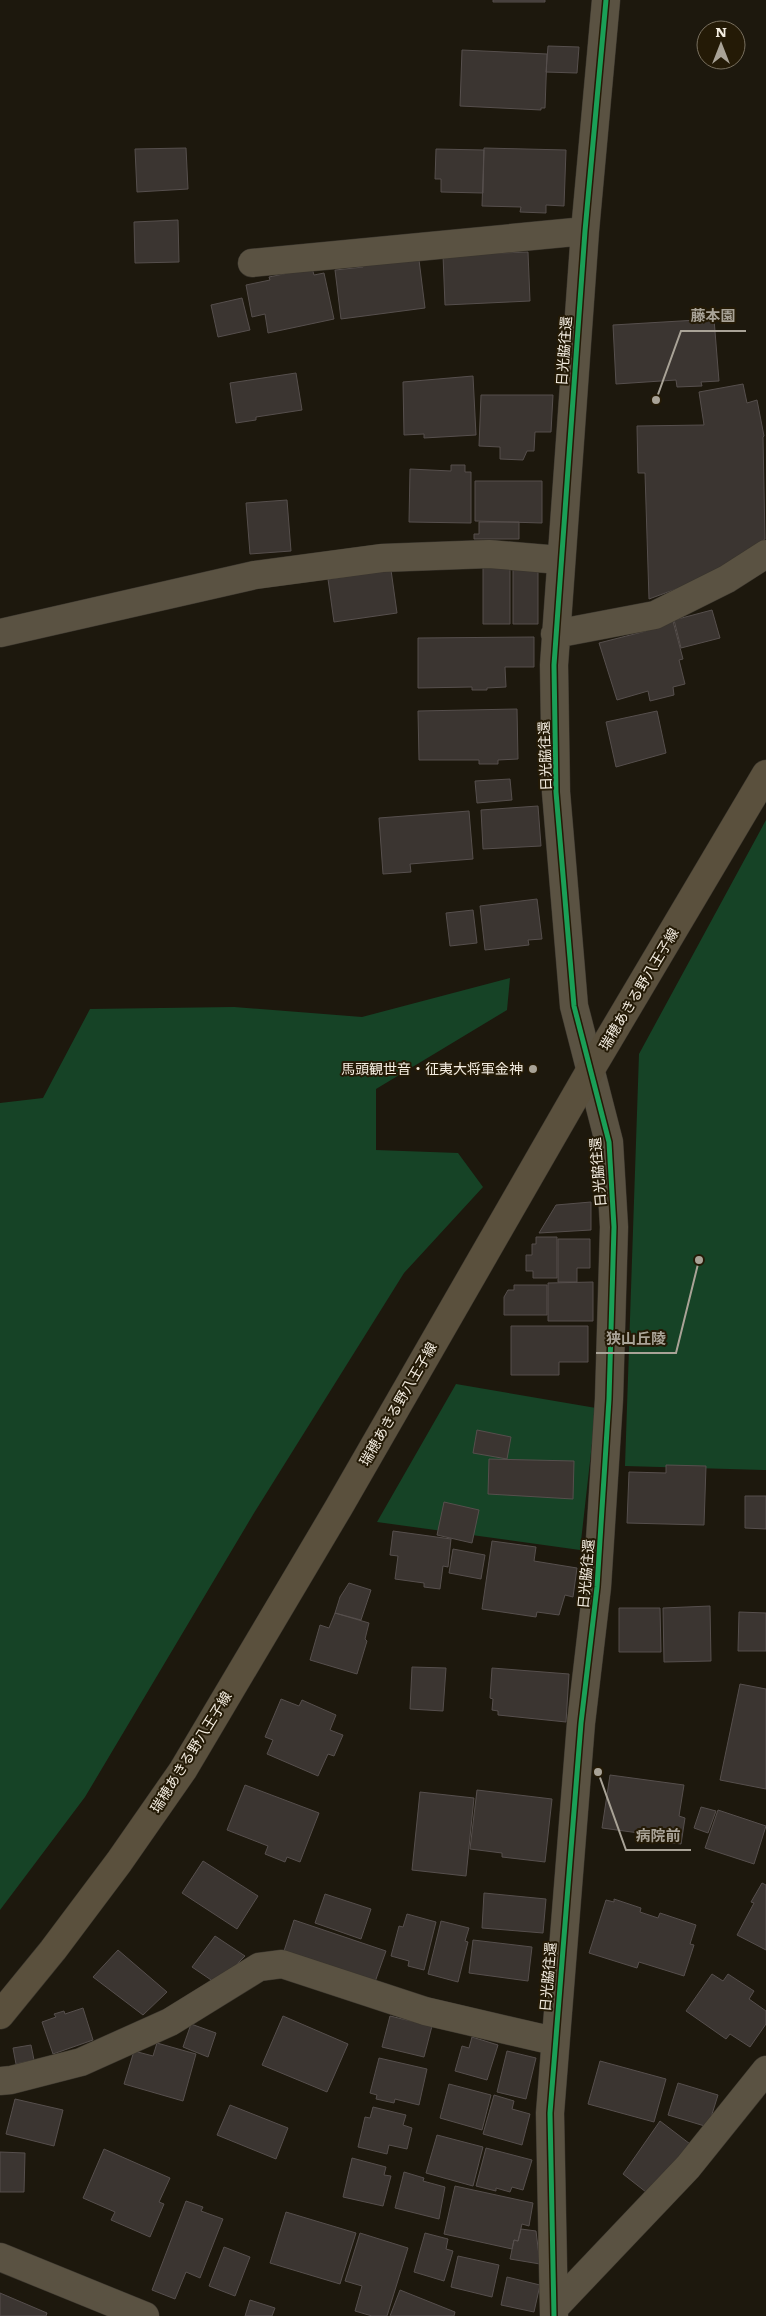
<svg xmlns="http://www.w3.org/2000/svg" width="766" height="2316" font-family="Literata,'Noto Sans JP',serif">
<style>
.forest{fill:#164326}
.building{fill:#3b3531;stroke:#564f4d}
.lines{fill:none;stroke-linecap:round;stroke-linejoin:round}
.minor-casing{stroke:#3a352d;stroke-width:29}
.major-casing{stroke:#3a352d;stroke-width:29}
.minor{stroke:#5a5242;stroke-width:28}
.major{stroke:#5a503d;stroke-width:28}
.cycleway-casing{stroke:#241a06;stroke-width:8}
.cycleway{stroke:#1a9f57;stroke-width:5}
.poi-dot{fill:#a9a397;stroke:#241a06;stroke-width:2}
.labels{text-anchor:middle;stroke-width:4;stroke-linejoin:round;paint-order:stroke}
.street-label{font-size:14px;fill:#f5eee2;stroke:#241a06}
.poi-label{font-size:14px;fill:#f5eee2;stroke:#241a06;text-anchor:end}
.leader{fill:none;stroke:#a9a397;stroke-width:2}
.callout-dot{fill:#a9a397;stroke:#241a06;stroke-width:2}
.callout-label{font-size:15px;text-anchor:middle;font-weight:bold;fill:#a9a397;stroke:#241a06;stroke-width:4;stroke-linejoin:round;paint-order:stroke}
</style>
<rect width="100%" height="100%" fill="#1d180d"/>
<!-- forest -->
<path class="forest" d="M766 820V1470L625 1466 639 1054Z
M510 978 507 1010 376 1089V1150L458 1153 483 1187 404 1273 254 1513 85 1797 0 1910V1103L43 1098 90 1009 234 1007 362 1017Z
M456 1384 596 1408 580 1550 377 1522Z"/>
<!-- building -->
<path class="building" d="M493 0H545V2H493Z
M548 46 579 47 577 73 546 72Z
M462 50 547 54 545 108H541V110L460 106Z
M186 148 188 189 137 192 135 149Z
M484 148 566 150 564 206 546 205V213L520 212 521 207 482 206Z
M436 149 484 150 483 193 441 192V179H435Z
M178 220 179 262 135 263 134 222Z
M528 252 530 301 445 305 443 255Z
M419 260 425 308 341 319 335 270 363 267V261Z
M312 268 314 275 324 273 334 319 268 333 265 314 252 317 246 285 270 280 269 277Z
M242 298 250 330 218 337 211 305Z
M714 319 719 381 701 382 702 386 677 387 676 380 616 384 613 325Z
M296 373 302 410 256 417V420L236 423 230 383Z
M473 376 476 435 424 438V434L404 435 403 382Z
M743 384 747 403 757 400 764 436 763 437 765 539 709 577 649 599 645 473H638L637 426 704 425 699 392Z
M481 395H553L551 432H535L534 451H527L523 460 500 459V447L479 446Z
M451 465H465V472H471V523L409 522 410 469 451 471Z
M475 481H542V523L475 521Z
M287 500 291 551 250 554 246 503Z
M479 522H519V539H474V534H479Z
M513 565H538V624H513Z
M483 566H510V624H483Z
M391 570 397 613 334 622 328 579Z
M712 610 720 638 681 648 674 620Z
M673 621 683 659 679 660 685 684 673 687 674 695 650 701 648 691 617 700 599 643 646 631V628Z
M534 637V667H505L506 687 487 688V690H472V687L418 688V638Z
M517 709 518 759 498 760V764H479V760H419L418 711Z
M657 711 666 753 616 767 606 722Z
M510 779 512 800 477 803 475 781Z
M538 806 541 846 483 849 481 810Z
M469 811 473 859 410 864 411 872 383 874 379 818Z
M537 899 542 939 528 940 529 945 485 950 480 906Z
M473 910 477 943 450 946 446 913Z
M591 1202V1230L539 1233 556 1205Z
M536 1237H557V1278H533V1271H526V1255H532V1244H536Z
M558 1239H590V1268H577V1282H558Z
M593 1282V1321H548V1283Z
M514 1285H547V1315H504V1297L508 1290H514Z
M511 1326H588V1362H559V1375H511Z
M477 1430 511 1437 507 1459 473 1453Z
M489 1459 574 1461 573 1499 488 1494Z
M666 1465 706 1466 704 1525 627 1523 629 1472 666 1473Z
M745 1496H766V1529L745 1528Z
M444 1502 479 1510 472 1543 437 1535Z
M393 1531 451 1539 448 1567 443 1566 440 1589 424 1587V1583L395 1579 398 1556 390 1555Z
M492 1541 536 1547 534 1561 577 1568 573 1597 565 1595 559 1615 537 1612 536 1617 482 1609Z
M453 1549 485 1555 481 1579 449 1573Z
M349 1583 371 1590 361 1620 335 1613 340 1597Z
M710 1606 711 1661 664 1662 663 1608Z
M619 1608H660L661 1652H619Z
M739 1612 766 1613V1651H738Z
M335 1613 369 1623 365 1639 367 1641 357 1674 310 1660 320 1625 329 1628Z
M412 1667 446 1668 443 1711 410 1709Z
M492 1668 569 1674 566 1722 498 1715V1711L492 1710 493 1699 490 1698Z
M740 1684 766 1689V1789L720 1780Z
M281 1699 299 1706 302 1700 336 1715 330 1730 343 1735 334 1756 328 1754 318 1776 267 1754 273 1740 265 1737Z
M610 1775 684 1785 679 1816 685 1818 681 1844 638 1838 639 1833 602 1828Z
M245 1785 319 1813 300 1862 287 1857 285 1862 265 1854 268 1846 227 1830Z
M477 1790 552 1799 545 1862 502 1857V1853L470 1849Z
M420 1792 474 1798 466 1876 412 1870Z
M701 1807 716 1811 708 1833 694 1828Z
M718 1810 766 1826 754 1864 705 1848Z
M203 1861 258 1896 237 1929 182 1893Z
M762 1883 766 1885V1950L737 1935 754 1903 751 1902Z
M484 1893 546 1899 543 1933 482 1928Z
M325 1894 371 1909 361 1939 315 1923Z
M614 1899 641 1908 640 1912 658 1918 660 1913 696 1925 690 1944 694 1945 684 1976 639 1962 637 1968 589 1953 606 1900 614 1902Z
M407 1914 436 1922 424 1970 408 1966 409 1961 391 1956 399 1926 403 1927Z
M294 1920 386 1951 375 1982 284 1951Z
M441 1921 469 1928 465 1941 468 1942 458 1982 428 1974Z
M215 1936 245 1956 217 1984 192 1967Z
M473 1940 532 1947 528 1981 469 1973Z
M118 1950 167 1992 143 2015 93 1977Z
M712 1974 723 1981 728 1974 754 1991 749 1999 766 2011V2024L750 2047 730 2034 726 2039 686 2011Z
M83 2008 93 2040 53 2054 42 2022 56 2017 54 2014 64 2011 65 2014Z
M283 2016 348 2044 327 2092 262 2065Z
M390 2016 432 2026 424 2057 382 2047Z
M191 2024 216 2033 208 2057 183 2047Z
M472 2037 498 2045 487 2080 455 2071 462 2046 469 2048Z
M157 2043 196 2054 183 2101 124 2084 134 2051 153 2056Z
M31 2045 34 2060 16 2064 13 2048Z
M507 2051 536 2058 526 2099 497 2092Z
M379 2058 427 2069 419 2105 395 2099 394 2103 376 2099 377 2095 370 2093Z
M600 2061 666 2079 654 2122 588 2104Z
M678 2083 718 2095 708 2127 668 2115Z
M449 2084 491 2095 482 2130 440 2118Z
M494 2095 514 2101 512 2109 530 2114 522 2145 483 2134Z
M15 2099 63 2110 54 2146 6 2134Z
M230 2105 288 2128 276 2159 217 2135Z
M373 2107 406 2115 403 2125 412 2128 407 2149 389 2145 387 2154 358 2147 365 2117 370 2118Z
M660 2121 694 2147 651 2196 623 2174Z
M437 2135 483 2147 473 2186 426 2173Z
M486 2148 532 2160 523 2190 512 2187 510 2192 496 2188V2191L476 2186Z
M104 2149 170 2178 159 2202 164 2204 150 2237 111 2220 115 2212 83 2198Z
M0 2152 25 2153 24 2192H0Z
M352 2158 386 2167 384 2175 391 2176 383 2206 343 2197Z
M404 2172 424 2178 423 2181 445 2187 439 2219 395 2208Z
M455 2186 533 2203 529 2226 522 2224 518 2241 514 2240 512 2249 444 2234Z
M186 2201 203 2207 201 2211 223 2219 200 2278 186 2272 175 2299 152 2290Z
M286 2212 356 2233 340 2284 270 2263Z
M521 2229 536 2231 540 2264 510 2259 514 2240 518 2241Z
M360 2233 408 2248 387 2316H372L355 2311 362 2286 345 2281Z
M425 2233 448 2239 446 2249 453 2251 444 2281 414 2272Z
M224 2247 250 2257 235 2296 209 2286Z
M458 2256 499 2265 492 2297 451 2287Z
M507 2277 540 2285 534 2312 501 2305Z
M400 2290 455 2312 454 2316H390Z
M0 2293 47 2313 46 2316H0Z
M250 2300 275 2308 272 2316H245Z"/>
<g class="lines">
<defs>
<path id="minor" d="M252 263 585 231
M0 633 255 575 382 558 489 554 560 560
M555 634 655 615 727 579 766 554
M0 2081 11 2080 81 2062 170 2022 259 1967 282 1964 425 2011 554 2041
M0 2257 145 2316
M555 2307 688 2167 766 2070
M554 2316 550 2113 581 1723 597 1587 609 1399 614 1227 609 1142 574 1006 556 792 554 665 585 231 606 0"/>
<path id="major" d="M0 2015 53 1950 119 1862 183 1770 339 1507 591 1069 766 774"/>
</defs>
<!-- minor casing -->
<use href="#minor" class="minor-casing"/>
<!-- major casing -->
<use href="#major" class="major-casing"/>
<!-- minor -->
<use href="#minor" class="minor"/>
<!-- major -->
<use href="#major" class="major"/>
<defs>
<path id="cycleway" d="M554 2316 550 2113 581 1723 597 1587 609 1399 614 1227 609 1142 574 1006 556 792 554 665 585 231 606 0"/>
</defs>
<!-- cycleway casing -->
<use href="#cycleway" class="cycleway-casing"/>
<!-- cycleway -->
<use href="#cycleway" class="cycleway"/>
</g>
<!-- markers -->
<circle class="poi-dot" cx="533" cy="1069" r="5"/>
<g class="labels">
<!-- street labels -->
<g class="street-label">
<text transform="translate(564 351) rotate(-86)" y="5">日光脇往還</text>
<text transform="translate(545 756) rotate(-92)" y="5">日光脇往還</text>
<text transform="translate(639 989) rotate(-59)" y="5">瑞穂あきる野八王子線</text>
<text transform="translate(598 1172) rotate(-95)" y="5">日光脇往還</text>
<text transform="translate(398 1404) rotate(-60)" y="5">瑞穂あきる野八王子線</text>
<text transform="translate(586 1574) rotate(-85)" y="5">日光脇往還</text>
<text transform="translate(191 1752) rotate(-58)" y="5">瑞穂あきる野八王子線</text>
<text transform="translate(548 1977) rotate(-85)" y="5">日光脇往還</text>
</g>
<!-- poi labels -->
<g class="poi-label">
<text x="523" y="1074">馬頭観世音・征夷大将軍金神</text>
</g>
</g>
<!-- callouts -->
<path class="leader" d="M656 400L681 331H746M699 1260L676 1353H596M598 1772L626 1850H691"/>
<g class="callout-dot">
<circle cx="656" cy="400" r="5"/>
<circle cx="699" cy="1260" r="5"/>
<circle cx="598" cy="1772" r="5"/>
</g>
<g class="callout-label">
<text x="713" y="321">藤本園</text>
<text x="636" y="1344">狭山丘陵</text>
<text x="658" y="1841">病院前</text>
</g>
<!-- north arrow -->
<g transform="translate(721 45)"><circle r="24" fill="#241a06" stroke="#786f5e"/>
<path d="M0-4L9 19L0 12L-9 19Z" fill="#a9a397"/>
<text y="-8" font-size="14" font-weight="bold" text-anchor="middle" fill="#f5eee2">N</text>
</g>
</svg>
